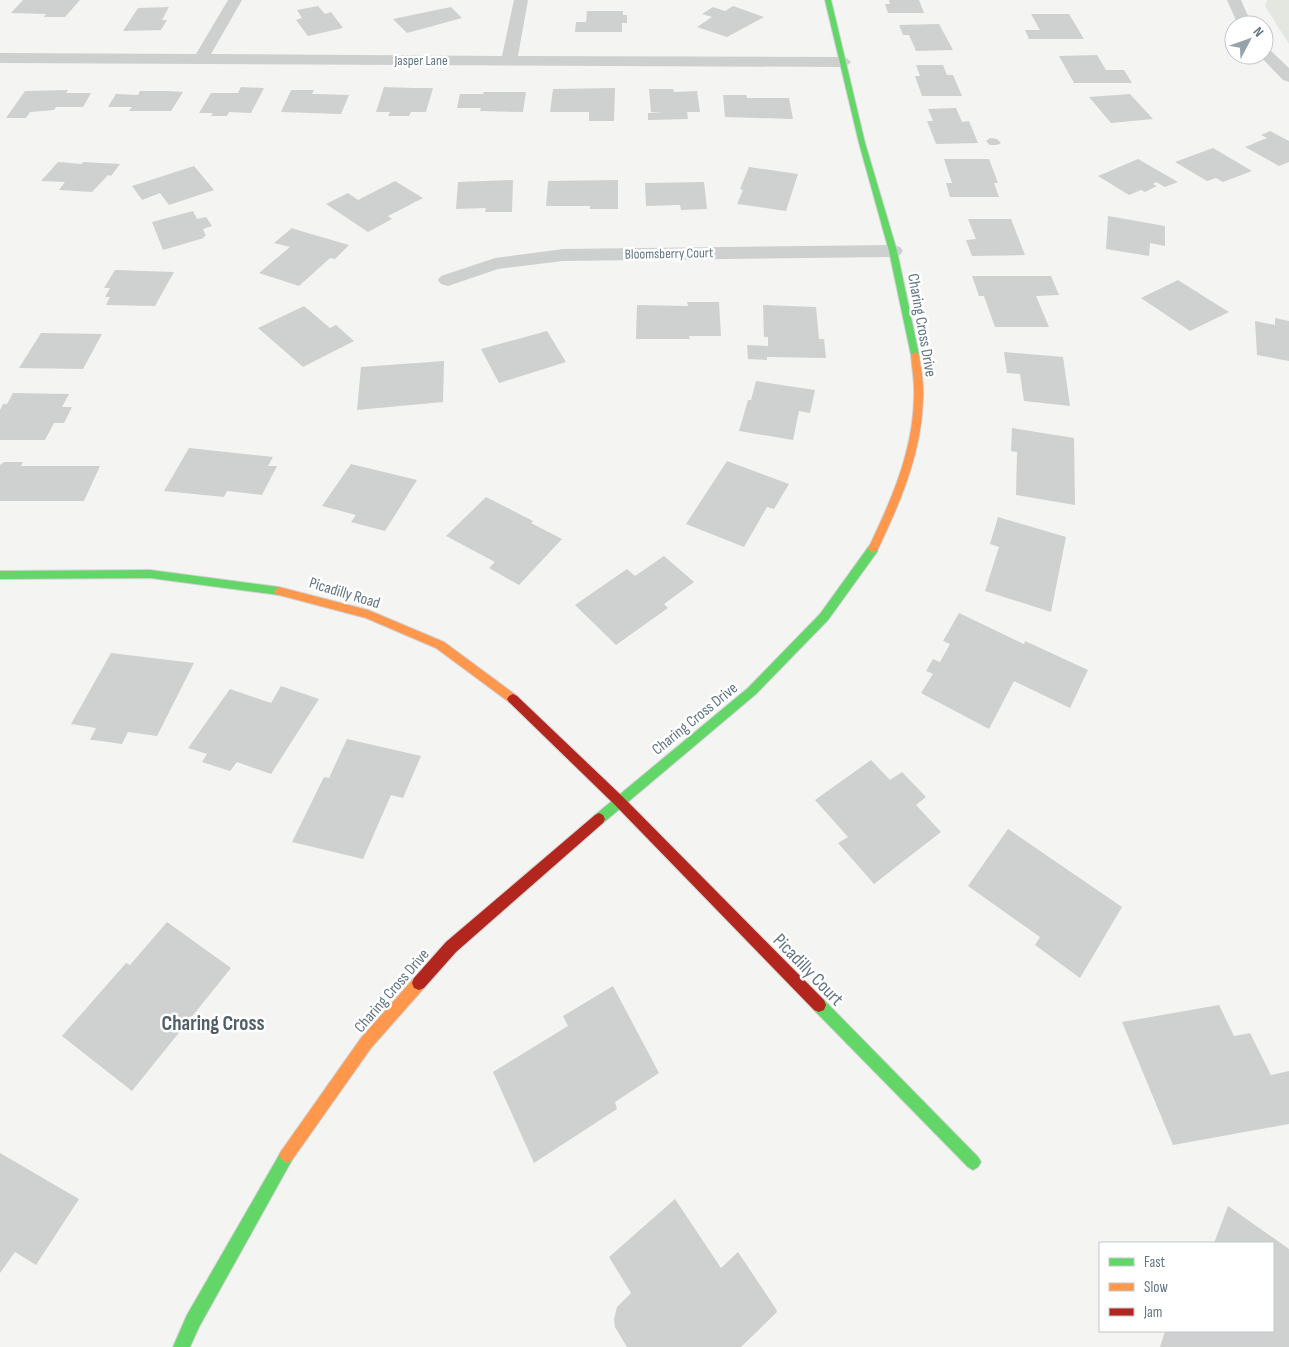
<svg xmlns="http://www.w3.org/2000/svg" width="1289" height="1347" font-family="'Sofia Sans Condensed',sans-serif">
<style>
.green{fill:#e4e7e0}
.building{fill:#cfd0d0}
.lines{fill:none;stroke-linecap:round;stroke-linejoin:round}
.fast-casing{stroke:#d0d2d2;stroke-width:2}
.slow-casing{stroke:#d0d2d2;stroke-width:2}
.jam-casing{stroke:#d0d2d2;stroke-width:2}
.street{fill:#cecfcf;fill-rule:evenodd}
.fast{fill:#63d668;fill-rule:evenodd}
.slow{fill:#ff974d;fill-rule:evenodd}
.jam{fill:#b3261e;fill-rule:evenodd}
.labels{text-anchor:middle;stroke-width:5;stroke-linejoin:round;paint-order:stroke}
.far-street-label{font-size:14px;fill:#637684;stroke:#fff}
.street-label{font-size:16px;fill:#637684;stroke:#fff}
.near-street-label{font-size:19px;fill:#637684;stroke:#fff}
.near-neighbourhood-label{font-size:21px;font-weight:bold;fill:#515f69;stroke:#fff}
</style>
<rect width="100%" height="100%" fill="#f4f4f2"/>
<!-- green -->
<path class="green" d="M1267 0H1289V44L1265 6Z"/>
<!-- building -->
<path class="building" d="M23 0H80L65 17H44L46 14 11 13Z
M889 0H919L924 13H888L885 4H890Z
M318 6 325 14 331 12 343 28 308 36 296 20 302 18 297 10Z
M733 6 764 17 727 37 697 27 712 17 702 14 713 7 725 11Z
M169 7 162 20H167L161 30 123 31 138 8Z
M451 7 462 18 407 33 393 19Z
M587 11H623V15H627V23H622V32H575L576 22H586Z
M1031 14H1069L1084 39H1029L1025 30H1040Z
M939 24 953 50 916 51 909 35H903L899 25Z
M1097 55 1106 70H1124L1132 83H1074L1059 56Z
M916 65H943L947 75H953L962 96H922L915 76H920Z
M241 87 264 88 251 113 229 112 227 116H211L213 113H199L211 93H238Z
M384 87 414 88H433L426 112H411L409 116H388L390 112H376Z
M615 88 614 121H589V112H550L553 89Z
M649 89H673L674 92 697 91 700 112H687L688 119 648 120V113H663L651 112Z
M68 90 66 93H91L83 107H56L54 110 30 112 26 118H6L25 91Z
M291 90H314L312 94 349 95 341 114 281 112Z
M140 91H167L183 92 171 111H129L132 107H108L116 94 138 95Z
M484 92H526L523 112 480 111 481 108H457L460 94H483Z
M1130 94 1153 119 1111 123 1089 97Z
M723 95H746L747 98H789L793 119 725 117Z
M956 108 962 122 969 121 978 143 936 144 927 121H933L928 109Z
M1270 131 1289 141V162L1279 166 1245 147 1267 138 1261 135Z
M990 138 997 139 1001 143 997 145H990L986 141Z
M1213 148 1242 165 1252 171 1223 182 1216 178 1207 181 1175 162Z
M944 159H989L998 183H994L999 197H950L946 183H952Z
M1138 159 1178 182 1165 187 1156 182 1153 184 1157 186 1145 192 1141 190 1129 195 1098 176Z
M58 162 82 164 83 162 120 164 111 176 108 175 92 192 59 190 65 182 41 181Z
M194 166 214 190 169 205 160 193 142 200 132 186Z
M749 167 798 174 786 211 737 204 743 190 740 189Z
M513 180 512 212H485L486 208 456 209 458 182Z
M618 180V209H590V206H546L548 181Z
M395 181 423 198 388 216 392 219 368 232 326 204 348 193 358 200Z
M704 182 707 209 681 210 680 205 646 206 645 183Z
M193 211 197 219 206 217 212 226 203 229 206 236 203 237 204 238 163 250 152 222Z
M1108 216 1165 226V246L1150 243 1149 256 1106 249Z
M968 219H1011L1025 255 972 256 966 240 976 239Z
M292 228 294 229 349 245 335 259 330 258 299 286 259 273 290 247 274 243Z
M115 270 174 272 155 306 106 305 110 297H105L110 288H104Z
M972 276H1051L1059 295 1036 296 1049 327H995L984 296H979Z
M1178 280 1208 299 1229 312 1190 331 1141 298Z
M687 302H719L721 336H689L690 339H636L637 305 688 306Z
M763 305 816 307 819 339H824L826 358 767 357V360L748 359 747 345 768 346V337H764Z
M304 306 330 328 336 325 354 341 303 367 258 328Z
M1275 318 1289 321V361L1257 355 1255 321 1275 325Z
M547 331 566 362 499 383 481 349Z
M41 333 102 334 83 369 19 368Z
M1004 352 1063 357 1070 406 1024 401 1020 374 1007 373Z
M444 361 443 402 357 410 361 367Z
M756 381 815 390 810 413 799 411 793 440 739 431 748 400H751Z
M13 393 69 394 62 407H72L64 423H54L45 440H0V410L3 404H7Z
M1012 428 1074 438 1075 505 1016 495 1017 452 1011 451Z
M189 448 273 457 268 466H277L262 495 227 491 224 497 164 491Z
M727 461 789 484 774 509 767 507 744 547 686 524Z
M4 462H23L21 466H100L84 501H0V465Z
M351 464 417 480 385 531 351 522 356 515 322 506Z
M486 497 533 521 531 523 562 539 519 585 489 568 495 562 446 536Z
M998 517 1066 537 1051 612 985 591 999 547 990 544Z
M664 556 694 582 664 604 668 608 616 645 575 605 627 569 635 576Z
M959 613 1024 644 1025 641 1088 670 1070 708 1014 681 989 729 921 693 933 674 926 671 933 659 940 662 950 644 943 641Z
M111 653 194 663 157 736 128 732 122 744 93 740H90L96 728 71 724Z
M281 686 319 699 271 774 237 762 230 771 202 762 207 754 188 748 230 689 271 703Z
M347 739 421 756 403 798 391 795 363 859 292 842 324 777 329 778Z
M871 760 890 780 902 772 926 797 916 805 941 832 874 884 838 843 848 837 815 800Z
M1008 829 1122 907 1080 978 1035 945 1040 937 968 886Z
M167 922 231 968 132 1091 62 1036 126 963 130 965Z
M613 986 659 1073 615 1102 617 1109 534 1163 493 1072 568 1026 563 1016Z
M1219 1005 1234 1036 1250 1033 1271 1075 1289 1071V1124L1173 1145 1122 1022Z
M0 1153 79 1199 36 1265 15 1252 0 1273Z
M675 1199 721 1268 738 1252 776 1309 777 1312 741 1347H627L615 1327 614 1319 617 1307 631 1293 609 1257Z
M1228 1206 1289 1249V1347H1160L1165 1331H1273V1243H1214Z"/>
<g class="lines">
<defs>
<path id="fast" d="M825 0H831L865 143 897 251 919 355 915 358 911 355 889 251 859 143Z
M873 545 877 546 878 549 877 552 828 620 756 694 603 823 599 825 595 823 593 819 595 815 748 688 820 614 869 546Z
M150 570 279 587 284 591 279 595 150 578 0 579V571Z
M819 998 824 1000 978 1157 981 1162 978 1167 973 1170 968 1167 814 1010 812 1005 814 1000Z
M287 1147 292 1150 295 1155 292 1160 199 1327 190 1347H173L187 1315 282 1150Z"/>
<path id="slow" d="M915 352 919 355C921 369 924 383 923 398 922 451 901 501 878 549L873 553 868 549C891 501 913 452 914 398 915 383 912 369 911 355Z
M279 587 368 610 444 642 517 696 519 699 517 702 513 704 509 702 436 648 366 618 275 594 274 591Z
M419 976 424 978 426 983 424 988 371 1048 292 1160 287 1163 282 1160 279 1155 282 1150 361 1038 414 978Z"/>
<path id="jam" d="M513 694 517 696 623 797 824 1000 826 1005 824 1010 819 1012 814 1010 615 805 509 702 507 699 509 696Z
M599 813 603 815 605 819 603 823 456 952 424 988 419 990 414 988 412 983 414 978 446 942 595 815Z"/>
</defs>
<!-- fast casing -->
<use href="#fast" class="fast-casing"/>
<!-- slow casing -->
<use href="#slow" class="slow-casing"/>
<!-- jam casing -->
<use href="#jam" class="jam-casing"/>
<!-- street -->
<path class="street" d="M228 0H242L211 54 502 56 514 0H528L518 56 843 57 848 59 851 62 848 65 843 67 0 63V53L196 54Z
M1227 0H1241L1252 25H1238Z
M1264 47 1269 49 1289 68V82L1283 80 1259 55H1264Z
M893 245 900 247 903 251 900 255 893 257 563 261 498 269 448 286 441 284 438 280 441 276 495 258 563 249Z"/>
<!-- fast -->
<use href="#fast" class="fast"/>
<!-- slow -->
<use href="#slow" class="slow"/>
<!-- jam -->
<use href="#jam" class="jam"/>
</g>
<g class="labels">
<!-- far-street labels -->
<g class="far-street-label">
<text x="421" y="65">Jasper Lane</text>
<text transform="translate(669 253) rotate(-1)" y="5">Bloomsberry Court</text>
</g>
<!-- street labels -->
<g class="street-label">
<text transform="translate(923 325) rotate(80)" y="6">Charing Cross Drive</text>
<text transform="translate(345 592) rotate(17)" y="6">Picadilly Road</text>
<text transform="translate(694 718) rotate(-39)" y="6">Charing Cross Drive</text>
<text transform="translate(391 990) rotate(-49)" y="6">Charing Cross Drive</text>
</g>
<!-- near-street labels -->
<g class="near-street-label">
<text transform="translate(809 969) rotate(46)" y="7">Picadilly Court</text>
</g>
<!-- near-neighbourhood labels -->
<g class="near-neighbourhood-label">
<text x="213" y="1030">Charing Cross</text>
</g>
</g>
<!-- legend -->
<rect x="1099" y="1242" width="175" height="90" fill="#ffffff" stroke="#c1c8ce"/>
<rect x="1109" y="1258" width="25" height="8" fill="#63d668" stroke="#c1c8ce"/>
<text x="1144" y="1267" font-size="15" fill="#637684">Fast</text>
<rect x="1109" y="1283" width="25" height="8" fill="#ff974d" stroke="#c1c8ce"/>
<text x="1144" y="1292" font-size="15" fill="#637684">Slow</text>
<rect x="1109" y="1308" width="25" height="8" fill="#b3261e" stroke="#c1c8ce"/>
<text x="1144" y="1317" font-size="15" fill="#637684">Jam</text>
<!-- north arrow -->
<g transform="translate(1249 40) rotate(49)"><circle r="24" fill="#ffffff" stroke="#c1c8ce"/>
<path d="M0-4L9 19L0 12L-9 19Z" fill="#96a2aa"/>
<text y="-8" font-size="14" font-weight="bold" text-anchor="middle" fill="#637684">N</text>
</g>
</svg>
